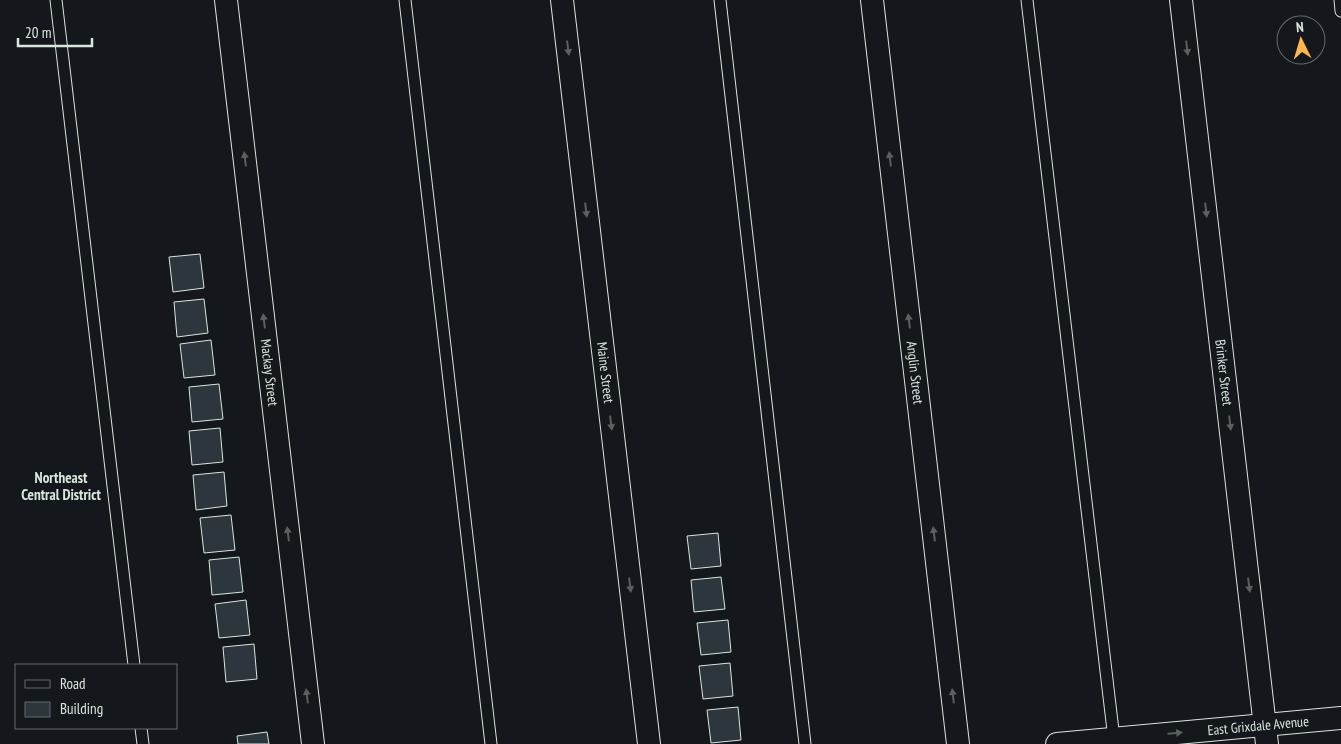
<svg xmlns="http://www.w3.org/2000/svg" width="1341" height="744" font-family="'PT Sans Narrow',sans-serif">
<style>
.building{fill:#2c363c;stroke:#d8e6dc}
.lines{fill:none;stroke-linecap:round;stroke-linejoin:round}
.lane-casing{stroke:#d8e6dc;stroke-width:13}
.street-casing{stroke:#d8e6dc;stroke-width:24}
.lane{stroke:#14181c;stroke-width:11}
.street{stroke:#14181c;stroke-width:22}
.oneway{fill:#59605f}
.labels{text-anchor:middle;stroke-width:4;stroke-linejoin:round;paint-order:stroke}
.street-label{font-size:14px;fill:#d8e6dc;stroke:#14181c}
.neighbourhood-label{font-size:15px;font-weight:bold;fill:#d8e6dc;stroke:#14181c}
</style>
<rect width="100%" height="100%" fill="#14181c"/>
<!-- building -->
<path class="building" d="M200 254 204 288 173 292 169 257Z
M204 299 208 333 177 337 174 302Z
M211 340 215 375 184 378 180 344Z
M219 384 223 419 192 422 189 387Z
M220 428 223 462 192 465 189 431Z
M224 472 227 506 196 510 193 475Z
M231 515 235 550 204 553 200 518Z
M718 533 721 566 691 569 687 536Z
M239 557 243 592 212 595 209 560Z
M721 577 725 609 694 612 691 580Z
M246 600 250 635 219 638 215 604Z
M728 620 731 652 701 655 697 623Z
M254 644 257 679 226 682 223 647Z
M730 663 733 696 703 699 699 666Z
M738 707 741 740 711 743 707 710Z
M267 732 269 744H238L237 736Z"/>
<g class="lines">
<defs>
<path id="lane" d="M56 0 134 665
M405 0 491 744
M720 0 805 744
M1027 0 1114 739
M1340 0 1341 11
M141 728 143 744"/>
<g id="street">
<path id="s1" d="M226 0 313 744"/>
<path id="s2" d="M562 0 649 744"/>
<path id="s3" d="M872 0 958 744"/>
<path id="s4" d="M1181 0 1267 744"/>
<path id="s5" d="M1057 744 1341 718"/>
</g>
</defs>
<!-- lane casing -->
<use href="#lane" class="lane-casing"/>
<!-- street casing -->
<use href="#street" class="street-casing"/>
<!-- lane -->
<use href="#lane" class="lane"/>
<!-- street -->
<use href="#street" class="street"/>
</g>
<!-- one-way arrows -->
<defs><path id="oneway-solid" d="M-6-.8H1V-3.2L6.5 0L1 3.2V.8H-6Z" transform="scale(1.25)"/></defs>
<g class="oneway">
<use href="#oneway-solid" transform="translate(568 48) rotate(83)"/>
<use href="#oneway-solid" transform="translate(1187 48) rotate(83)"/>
<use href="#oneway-solid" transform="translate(245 159) rotate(-97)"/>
<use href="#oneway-solid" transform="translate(890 159) rotate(-97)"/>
<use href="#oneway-solid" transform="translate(586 210) rotate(83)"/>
<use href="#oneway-solid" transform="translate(1206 210) rotate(83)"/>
<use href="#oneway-solid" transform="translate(264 321) rotate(-97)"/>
<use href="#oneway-solid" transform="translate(909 321) rotate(-97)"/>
<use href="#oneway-solid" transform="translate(611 423) rotate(83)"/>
<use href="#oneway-solid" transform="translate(1230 423) rotate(83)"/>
<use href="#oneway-solid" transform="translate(288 534) rotate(-97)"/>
<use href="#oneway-solid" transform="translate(934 534) rotate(-97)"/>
<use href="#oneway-solid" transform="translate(630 585) rotate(83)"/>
<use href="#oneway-solid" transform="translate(1249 585) rotate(83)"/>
<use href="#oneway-solid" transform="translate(307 696) rotate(-97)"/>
<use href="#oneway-solid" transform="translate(953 696) rotate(-97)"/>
<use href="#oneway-solid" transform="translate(1175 733) rotate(-5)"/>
</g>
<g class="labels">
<!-- street labels -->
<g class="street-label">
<text dy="5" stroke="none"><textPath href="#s1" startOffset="375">Mackay Street</textPath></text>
<text dy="5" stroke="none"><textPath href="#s2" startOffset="375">Maine Street</textPath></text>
<text dy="5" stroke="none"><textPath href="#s3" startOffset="375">Anglin Street</textPath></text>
<text dy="5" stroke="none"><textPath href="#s4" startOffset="375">Brinker Street</textPath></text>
<text dy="5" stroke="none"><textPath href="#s5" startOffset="202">East Grixdale Avenue</textPath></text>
</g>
<!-- neighbourhood labels -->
<g class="neighbourhood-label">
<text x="61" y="483">Northeast<tspan x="61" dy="17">Central District</tspan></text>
</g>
</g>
<!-- legend -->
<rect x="15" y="664" width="162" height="65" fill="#14181c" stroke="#626a69"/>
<rect x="25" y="680" width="25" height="8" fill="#14181c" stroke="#626a69"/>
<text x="60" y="689" font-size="15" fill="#d8e6dc">Road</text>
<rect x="25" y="702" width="25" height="15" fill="#2c363c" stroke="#626a69"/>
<text x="60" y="714" font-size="15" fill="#d8e6dc">Building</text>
<!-- north arrow -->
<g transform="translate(1301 40) rotate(355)"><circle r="24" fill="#14181c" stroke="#626a69"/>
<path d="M0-4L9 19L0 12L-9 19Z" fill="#ffb74d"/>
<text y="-8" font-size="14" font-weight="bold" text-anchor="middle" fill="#d8e6dc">N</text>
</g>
<!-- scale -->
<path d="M18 38v8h74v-8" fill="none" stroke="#d8e6dc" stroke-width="2.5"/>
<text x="25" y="38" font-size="15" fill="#d8e6dc" stroke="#14181c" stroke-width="4" paint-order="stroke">20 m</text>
</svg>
